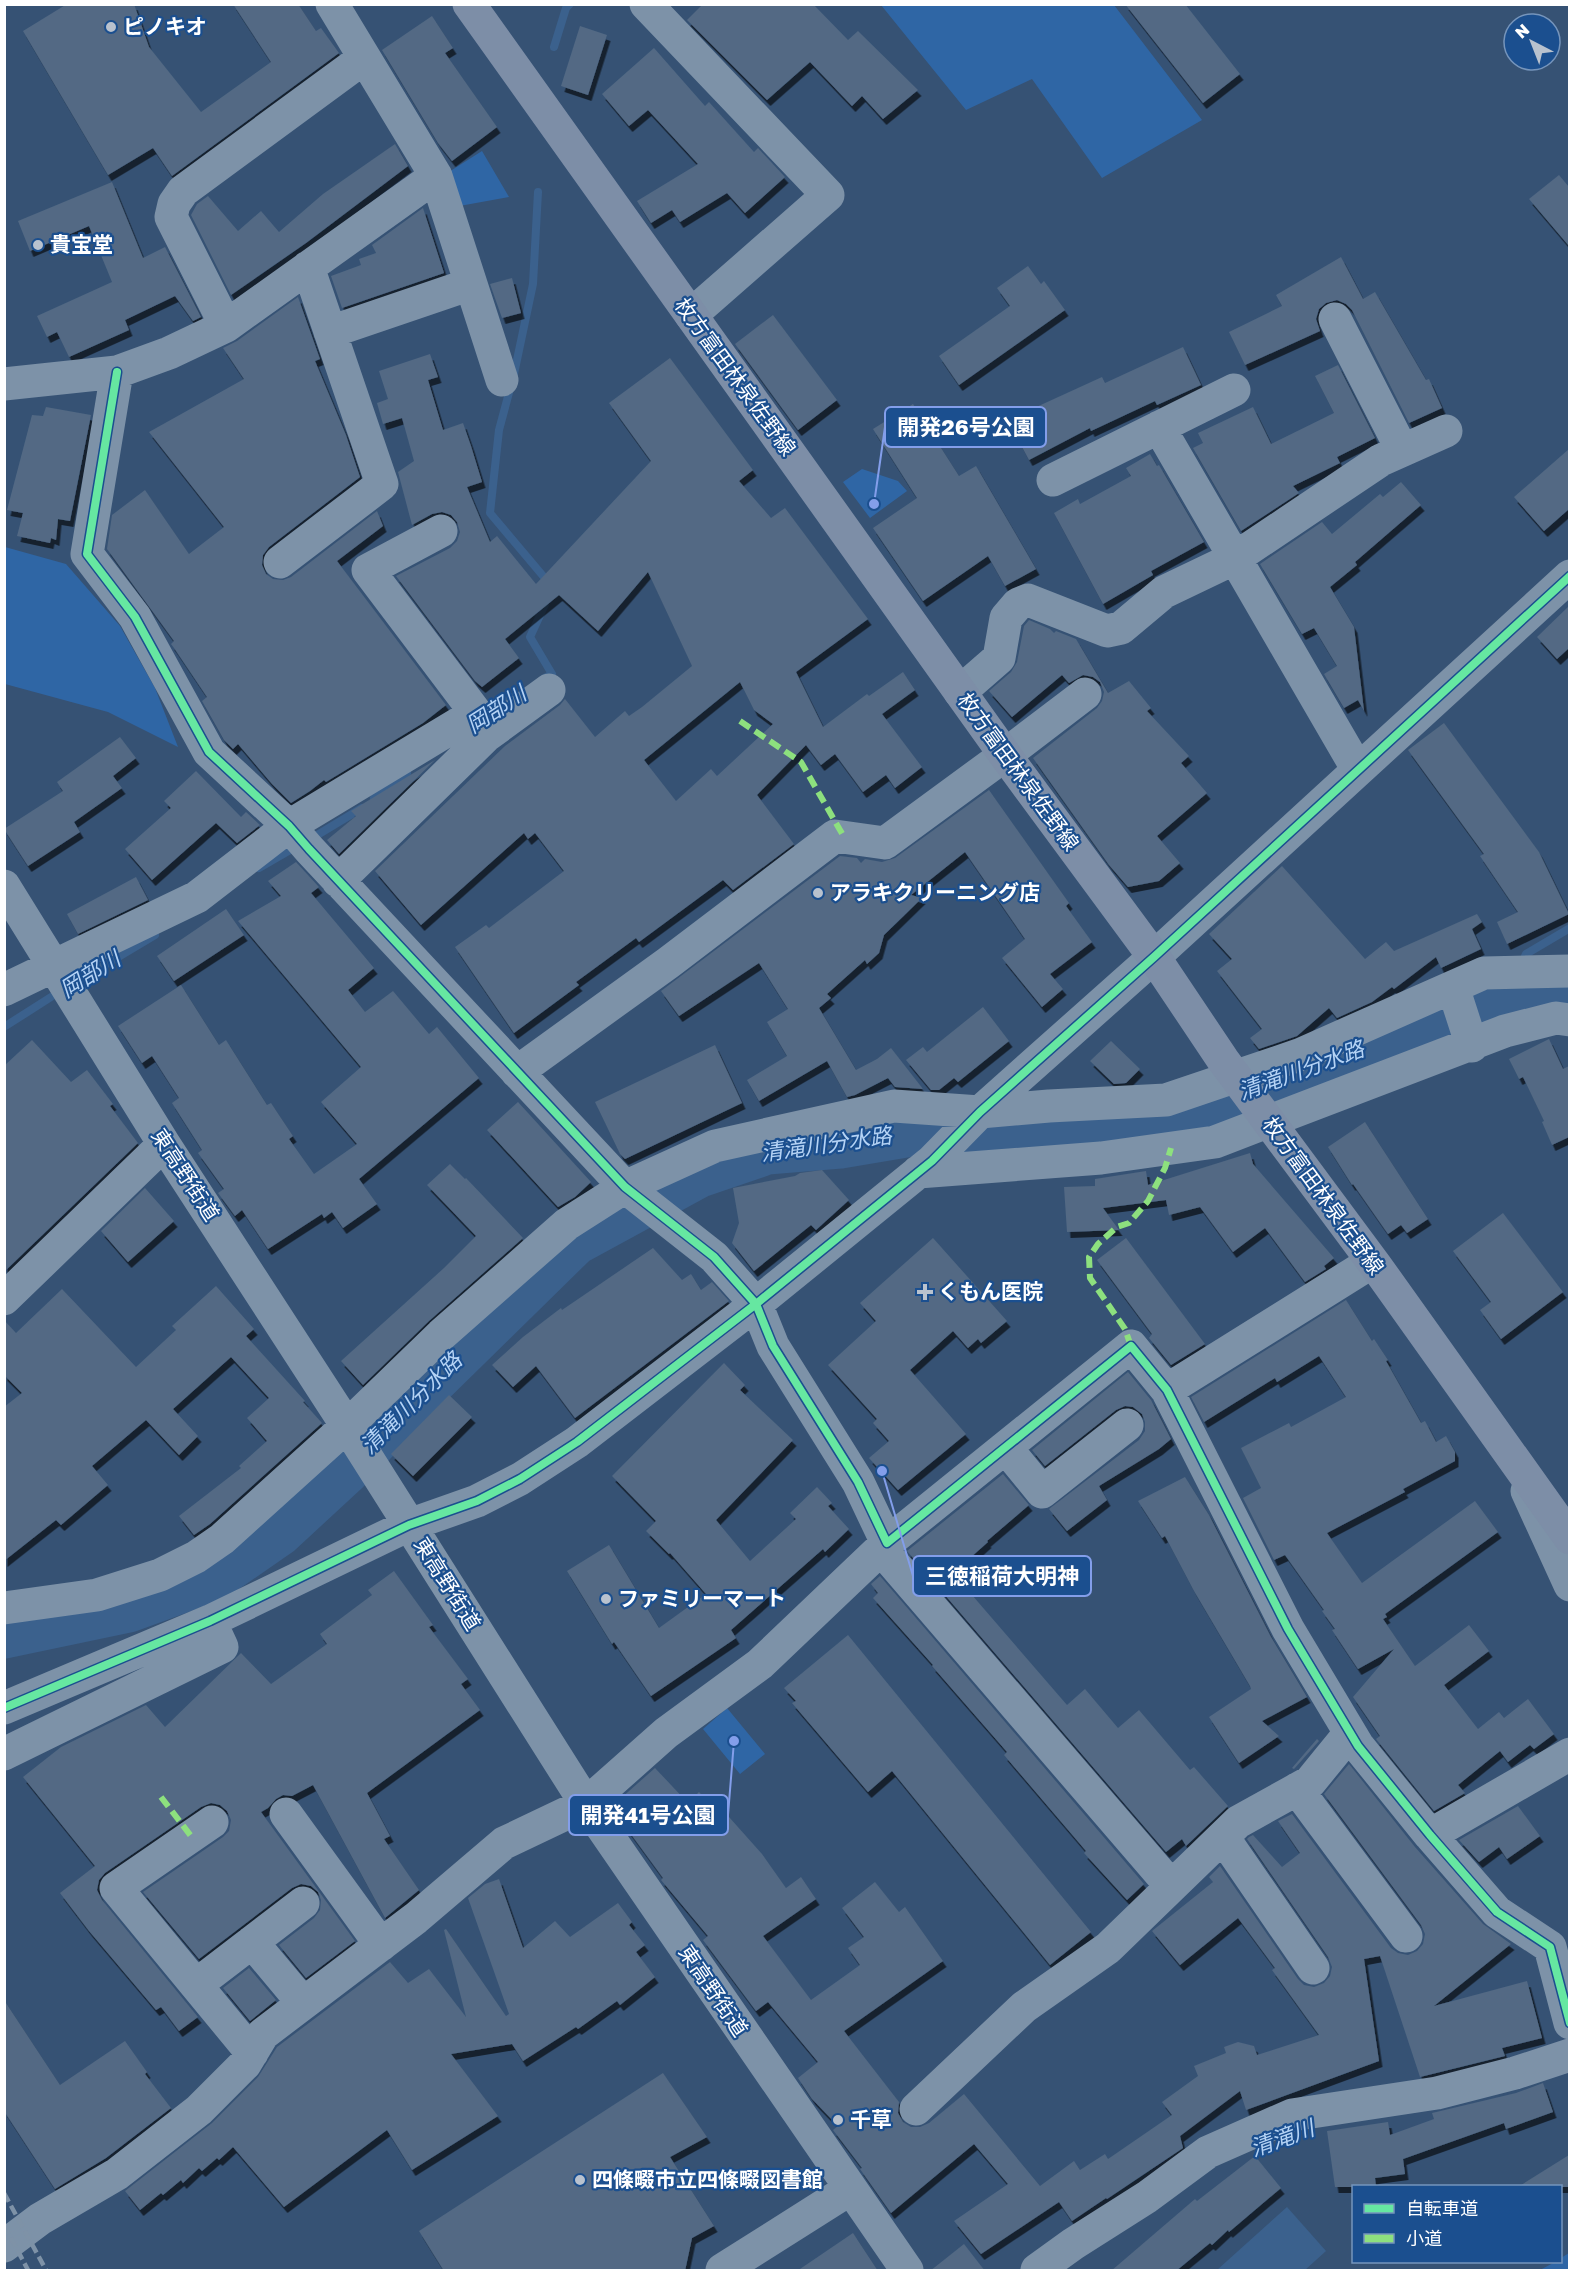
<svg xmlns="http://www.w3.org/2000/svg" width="1574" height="2275" font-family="'Golos Text','Noto Sans JP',sans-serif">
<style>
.green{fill:#2f66a5}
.water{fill:#3b618d}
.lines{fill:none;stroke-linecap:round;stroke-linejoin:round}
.stream{stroke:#3b618d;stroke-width:8}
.river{stroke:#3b618d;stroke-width:51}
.building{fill:#526984;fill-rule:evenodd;filter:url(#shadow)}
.minor{stroke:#7d92a8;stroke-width:33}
.major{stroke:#7d8ea7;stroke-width:33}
.rail{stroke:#7e92a7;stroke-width:4.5;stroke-dasharray:10 4.5;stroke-linecap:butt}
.quiet{stroke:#8de07e;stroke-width:6;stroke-dasharray:12 6;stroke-linecap:butt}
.cycleway-casing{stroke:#1b4f8f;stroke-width:11}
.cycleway{stroke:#66e7a1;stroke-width:8}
.poi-dot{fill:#b9c2ce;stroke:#1b4f8f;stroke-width:2}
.labels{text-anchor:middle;stroke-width:4.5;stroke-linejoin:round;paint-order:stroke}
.poi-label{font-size:21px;font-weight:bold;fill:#fff;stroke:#1b4f8f;text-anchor:start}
.street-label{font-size:21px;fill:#fff;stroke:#1b4f8f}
.water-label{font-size:22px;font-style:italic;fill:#b5d3f5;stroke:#1b4f8f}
.leader{fill:none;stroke:#839eea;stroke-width:2}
.callout-dot{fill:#839eea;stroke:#1b4f8f;stroke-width:2}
.callout{fill:#1b4f8f;stroke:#839eea;stroke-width:2}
.callout-label{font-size:22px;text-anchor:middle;font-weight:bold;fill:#fff}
</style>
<defs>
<filter id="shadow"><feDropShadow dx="3.5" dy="6" stdDeviation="0" flood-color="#0009"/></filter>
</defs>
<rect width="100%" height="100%" fill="#365274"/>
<!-- green -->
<path class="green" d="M881 5H1114L1202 120 1102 178 1032 79 966 110Z
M482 151 509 197 454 207 444 175Z
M862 469 898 481 907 491 870 518 843 482Z
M5 547 66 564 120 626 155 688 178 747 108 712 5 684Z
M727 1708 765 1754 740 1774 703 1729Z
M1569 2253V2270H1540L1555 2262H1560L1561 2258Z"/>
<!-- water -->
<path class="water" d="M1287 2207 1326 2251 1305 2270H1217Z"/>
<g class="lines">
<!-- stream -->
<path class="stream" d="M554 47 566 8 570 4
M538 192 533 284 514 374 499 430 490 513 549 583
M543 679 552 674 530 637 547 600
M484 714 516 695
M374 798 407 773
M309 840 362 808
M259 868 297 846
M1521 965 1526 954 1570 928
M73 984 155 935
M1509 993 1515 980
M4 1027 62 990"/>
<!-- river -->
<path class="river" d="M4 1633 128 1607 213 1576 278 1531 344 1470 419 1392 574 1240 697 1173 767 1149 840 1143 923 1129 1128 1128 1271 1083 1509 993 1570 996"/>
</g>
<!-- building -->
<path class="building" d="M67 4H134L149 47 201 112 271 62 233 4H298L316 31 321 28 339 53 172 176 153 148 108 175 23 31Z
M703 4H813L848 40 858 31 918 90 883 119 862 96 852 106 810 62 767 100 687 20Z
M1125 4H1185L1240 74 1203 103Z
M432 16 453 48 445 53 497 127 452 161 438 143 382 50Z
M580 26 607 35 588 95 561 86Z
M654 48 705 106 709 102 754 152 758 148 785 177 745 213 727 193 680 222 672 210 651 223 637 201 698 164 648 110 629 126 602 94Z
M395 144 408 166 306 243 231 295 191 215 197 204 208 196 238 231 261 211 279 232 323 194Z
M1559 175 1569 187V246L1529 199Z
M112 182 143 258 165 247 201 317 193 321 175 296 125 320 129 330 69 357 57 332 47 337 37 316 112 282 89 226 30 251 18 221Z
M423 208 444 273 342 308 331 276 361 265 359 259 376 253 372 245Z
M1341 257 1363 299 1375 292 1426 380 1429 379 1442 408 1409 423 1352 310 1346 304 1337 300 1326 303 1319 309 1316 319 1320 331 1245 365 1229 332 1282 306 1276 295Z
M1028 266 1041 284 1044 281 1065 310 959 385 939 356 1010 306 997 288Z
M512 278 521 313 502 318 490 284Z
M298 297 320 359 315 361 346 435 360 477 269 547 263 555 262 565 266 574 273 579 283 580 291 577 377 511 383 526 337 561 446 705 423 723 326 782 324 780 310 791 291 803 272 784 238 744 233 749 224 740 202 701 207 697 174 648 171 644 174 641 107 549 112 515 145 490 189 554 224 527 149 432 244 379 223 348 237 341Z
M773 315 837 400 798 430 735 344Z
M1183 347 1201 385 1157 405 1155 401 1091 431 1090 428 1029 460 1007 419 1031 407 1032 409 1102 377 1105 383Z
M430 354 438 377 428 380 443 430 463 423 471 446 482 482 467 487 490 542 497 536 536 584 651 461 609 403 670 358 753 470 739 481 771 518 785 508 868 619 796 672 823 727 867 694 869 696 903 672 915 690 882 714 922 767 895 788 886 775 863 792 835 754 821 765 806 745 757 795 794 844 733 890 723 880 639 942 636 938 576 982 579 985 514 1033 455 947 486 925 489 928 564 871 535 833 528 839 524 833 421 925 375 871 505 746 560 705 565 699 595 737 625 711 629 716 642 707 692 666 648 572 598 631 559 595 505 639 519 658 482 687 475 681 396 576 450 548 457 541 460 532 457 522 451 515 442 512 432 514 412 525 398 472 414 461 402 418 383 424 377 403 388 399 379 371ZM740 682 754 710 773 724 717 776 711 769 676 801 644 760Z
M1338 365 1375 438 1337 457 1340 463 1293 486 1299 493 1241 531 1193 448 1203 443 1198 433 1253 407 1271 444 1334 413 1315 376Z
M913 404 959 476 976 466 1036 569 1005 586 988 556 923 601 873 528 917 498 873 429Z
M46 407 91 415 70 521 58 519 56 540 51 538 50 543 17 536 23 513 7 510 32 415 43 416Z
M1569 449V509L1544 531 1514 497Z
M1150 454 1157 466 1159 465 1204 542 1151 571 1153 575 1103 604 1054 513 1078 499 1080 504 1131 476 1126 468Z
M1401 482 1421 505 1355 562 1357 565 1330 587 1354 627 1364 711 1358 700 1344 708 1324 674 1337 666 1314 628 1302 634 1260 564 1322 522 1332 534 1380 494 1383 497Z
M1569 606V648L1557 659 1537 637Z
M1029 620 1050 629 1054 633 1056 631 1076 639 1108 693 1129 681 1151 708 1147 711 1189 756 1181 763 1207 793 1157 836 1180 863 1159 881 1128 887 1109 865 1033 758 1097 708 1102 701 1104 692 1100 682 1093 677 1083 675 1069 683 1062 675 1012 717 989 691 1011 672 1017 662 1024 626Z
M1444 723 1539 852 1569 914 1507 944 1497 922 1518 912 1480 856 1484 854 1408 750Z
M120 737 136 758 113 776 122 788 74 822 80 832 28 866 4 829 63 791 57 782Z
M435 760 339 854 327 840 356 816 351 811Z
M196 771 241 817 246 812 260 825 237 843 216 823 152 880 125 849 171 808 164 801Z
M989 790 1069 903 1066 906 1092 942 1050 974 1063 989 1042 1007 1002 958 1025 939 965 852 911 895 922 898 884 935 879 953 867 964 865 960 827 994 831 998 819 1008 856 1070 877 1059 891 1048 923 1089 895 1087 888 1078 855 1095 847 1097 827 1061 759 1101 747 1080 787 1056 767 1022 788 1009 759 963 679 1016 661 991 840 856 857 858 861 863 865 859 882 862 895 858Z
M296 862 319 887 311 893 374 968 348 990 365 1012 393 991 429 1034 437 1027 479 1078 359 1179 377 1204 343 1228 332 1212 324 1218 322 1214 268 1249 242 1210 235 1216 218 1193 224 1189 198 1153 202 1150 172 1103 179 1098 152 1056 142 1063 118 1026 181 985 219 1045 226 1040 267 1105 271 1103 293 1136 289 1139 314 1174 357 1144 321 1102 361 1067 238 921 281 896 268 881Z
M1282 866 1365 959 1386 942 1394 951 1477 914 1482 922 1472 929 1481 949 1441 968 1436 957 1394 989 1392 987 1372 1002 1337 1018 1329 1008 1297 1036 1259 1049 1250 1038 1262 1029 1217 971 1232 959 1209 934Z
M136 877 148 900 78 934 67 914Z
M226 909 244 935 174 981 157 956Z
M983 1007 1009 1041 958 1082 954 1078 939 1090H931L906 1060 923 1047 927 1052Z
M1549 1039 1563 1069 1569 1066V1137L1552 1145 1542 1122 1544 1121 1523 1077 1519 1079 1509 1059Z
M32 1040 71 1082 87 1070 113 1104 110 1106 138 1143 4 1272V1066Z
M1111 1041 1140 1069 1126 1083 1114 1084 1090 1061Z
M715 1045 742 1103 625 1159 620 1154 595 1102Z
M518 1102 591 1182 575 1197 558 1207 487 1130Z
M1365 1122 1428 1219 1407 1233 1401 1225 1388 1234 1353 1184 1352 1185 1328 1147Z
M1250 1153 1253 1164 1334 1258 1324 1266 1326 1269 1305 1282 1265 1228 1233 1252 1200 1207 1169 1215 1166 1200 1103 1208 1119 1230 1067 1232 1064 1187 1095 1186V1179L1146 1171 1148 1185Z
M450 1164 465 1179 466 1178 523 1238 429 1321 363 1385 341 1361 444 1268 476 1236 427 1185Z
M822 1170 849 1200 816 1230 811 1225 754 1271 732 1243 739 1223 733 1188 795 1176 800 1173Z
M145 1188 174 1221 128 1262 101 1231Z
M1503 1213 1563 1292 1501 1339 1480 1310 1491 1302 1453 1251Z
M933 1238 1007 1321 981 1343 978 1339 968 1348 953 1331 910 1370 966 1434 898 1490 869 1458 889 1441 873 1423 877 1419 828 1365 876 1321 860 1303Z
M1126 1238 1205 1344 1171 1365 1149 1338 1152 1334 1097 1260Z
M653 1248 682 1280 691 1274 701 1290 712 1282 729 1301 575 1418 536 1366 513 1387 492 1365 523 1337 561 1308 562 1310Z
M216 1286 254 1329 246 1336 305 1401 303 1402 322 1423 210 1524 194 1535 179 1516 241 1468 239 1466 267 1441 247 1418 269 1398 231 1357 173 1409 198 1436 179 1455 146 1420 92 1466 108 1485 61 1525 56 1520 4 1561V1407L22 1393 4 1375V1320L16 1333 62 1289 136 1367 176 1330 172 1326Z
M1346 1300 1372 1341 1374 1339 1388 1360 1386 1361 1421 1423 1425 1421 1436 1442 1446 1436 1455 1452V1461L1403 1489 1405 1492 1327 1533 1362 1583 1475 1501 1498 1532 1385 1614 1387 1617 1383 1619 1415 1666 1469 1625 1489 1651 1444 1685 1478 1729 1499 1712 1504 1718 1528 1699 1554 1734 1534 1749 1530 1745 1508 1762 1500 1751 1458 1785 1465 1793 1434 1811 1376 1739 1380 1736 1353 1697 1394 1649 1358 1669 1332 1630 1335 1629 1322 1611 1324 1610 1285 1555 1274 1560 1243 1498 1261 1488 1241 1448 1289 1423 1291 1427 1346 1397 1319 1356 1277 1382 1275 1378 1204 1422 1191 1397Z
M724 1363 745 1385 740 1390 793 1440 716 1520 750 1561 796 1519 790 1513 817 1487 832 1503 828 1506 849 1529 825 1552 823 1549 731 1630 736 1638 651 1696 614 1642 612 1644 567 1571 609 1545 659 1628 706 1594 670 1553 669 1554 646 1531 656 1521 612 1476Z
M1128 1372 1151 1400 1171 1439 1159 1449 1099 1486 1107 1500 1067 1531 1049 1509 1139 1440 1145 1431V1422L1142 1414 1133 1407 1125 1406 1116 1410 1045 1466 1032 1450Z
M449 1395 472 1417 413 1476 391 1454Z
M1003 1474 1029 1505 987 1541 988 1542 953 1573 1067 1705 1085 1689 1118 1728 1139 1710 1190 1770 1194 1767 1228 1806 1186 1846 1182 1839 1166 1852 907 1551Z
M1185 1477 1209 1515 1271 1637 1307 1697 1262 1721 1279 1736 1239 1763 1209 1717 1251 1689 1250 1686 1194 1591 1165 1536 1162 1538 1138 1501Z
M394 1571 433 1625 429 1627 468 1679 461 1684 480 1710 367 1793 390 1836 384 1839 419 1890 385 1918 313 1785 292 1796 283 1795 276 1799 268 1808 261 1812 355 1941 306 1978 279 1945 314 1918 320 1910 321 1900 318 1892 311 1886 301 1884 292 1888 199 1959 143 1892 223 1837 229 1831 231 1820 227 1811 220 1805 211 1803 201 1807 105 1873 99 1880 97 1890 102 1900 198 2017 179 2031 161 2007 156 2010 89 1931 60 1893 95 1866 23 1777 61 1747 146 1705 165 1727 241 1653 271 1684 327 1644 320 1634 372 1595 368 1590Z
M880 1576 1144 1884 1127 1900 1084 1853 1086 1851 1004 1755 1007 1752 932 1666 933 1665 873 1598 878 1593 871 1584Z
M848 1635 1091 1932 1050 1965 892 1771 868 1792 792 1703 796 1701 784 1688Z
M1317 1739 1319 1741 1294 1769 1292 1768Z
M1349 1764 1415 1847 1483 1924 1511 1944 1434 2006 1527 1981 1542 2038 1502 2048 1505 2056 1420 2077 1380 1956 1364 1959 1379 2061 1246 2110 1240 2091 1180 2136 1183 2148 1107 2199 1106 2198 1072 2221 1059 2202 981 2254 954 2221 1008 2184 974 2144 891 2213 860 2169 862 2168 833 2130 838 2126 812 2099 798 2078 818 2062 768 2002 756 2011 703 1940 708 1936 661 1880 663 1878 611 1807 655 1768 688 1803 699 1792 717 1812 721 1808 762 1854 786 1888 801 1877 816 1899 763 1936 811 2000 860 1965 848 1948 864 1937 842 1908 875 1882 899 1912 905 1907 943 1961 844 2031 899 2102 898 2113 903 2122 911 2127H920L929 2123 964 2094 1040 2186 1074 2161 1080 2170 1105 2154 1108 2159 1172 2115 1162 2102 1198 2076 1194 2066 1226 2053 1224 2047 1238 2042 1254 2046 1257 2055 1319 2035 1272 1970 1275 1968 1238 1918 1180 1965 1152 1931 1213 1882 1209 1877 1220 1866 1298 1979 1304 1985 1314 1987 1324 1983 1330 1976 1332 1967 1328 1957 1247 1839 1249 1837 1253 1835 1282 1867 1300 1853 1278 1821 1292 1814 1391 1948 1398 1953 1408 1955 1417 1951 1423 1944 1425 1934 1421 1925 1324 1794Z
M1518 1806 1540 1836 1507 1859 1499 1847 1479 1862 1459 1840Z
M499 1879 523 1948 555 1921 570 1937 618 1903 632 1922 629 1925 645 1945 636 1952 655 1977 620 2005 617 2001 578 2029 576 2027 523 2061 512 2044 451 2054 498 2116 412 2170 387 2130 284 2207 233 2147 219 2160 217 2158 202 2171 199 2168 183 2183 181 2180 163 2195 161 2193 140 2210 125 2191 212 2123 258 2077 277 2047 390 1962 408 1983 429 1969 466 2017 444 1930 446 1929 506 2016 509 2014 468 1898 485 1884Z
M249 1968 276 2000 250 2021 223 1988Z
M4 2000 60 2085 125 2041 147 2072 145 2074 171 2108 106 2158 55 2189 4 2111Z
M663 2073 707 2137 670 2157 714 2226 692 2238 685 2271H444L419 2231Z
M1543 2083 1553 2112 1506 2129 1504 2123 1403 2159 1405 2174 1375 2178 1376 2187H1335L1327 2131 1388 2122 1390 2135 1434 2119 1432 2113 1516 2093Z
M1569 2155V2187H1518Z
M1255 2156 1281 2188 1229 2232 1228 2230 1212 2245 1210 2243 1176 2271H1111L1195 2199 1197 2201Z
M853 2233 878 2271H797Z
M964 2244 985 2271H930Z"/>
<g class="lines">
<!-- minor -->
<path class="minor" d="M646 4 828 195 691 315
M436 176 502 380
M1335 319 1402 450
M226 326 171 217 174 204 183 191 364 58
M330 332 471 284
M117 372 87 554 135 617 209 752 289 826 309 849 625 1187 714 1257 756 1304 773 1346 858 1482 887 1543 1131 1346 1167 1390 1288 1629 1358 1746 1430 1835 1497 1912 1550 1947 1570 2023
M4 384 117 372 169 353 226 326 436 176 332 4
M1159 427 1358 770
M1053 480 1234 390
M280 562 382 484 308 267
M960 692 999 658 1006 618 1018 604 1028 600 1107 631 1121 628 1164 592 1235 558 1381 460 1446 431
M338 881 486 736 549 690
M4 886 164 1144 347 1426 586 1804 907 2270
M1453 987 1472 1046
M4 990 197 897 289 826 476 713 368 570 441 531
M517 1072 668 963 835 836 885 843 1005 755 1085 694
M918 1172 1101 1158 1215 1142 1505 1031 1556 1018 1570 1020
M4 1299 164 1144
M1167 1390 1372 1262
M1006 1448 1042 1492 1127 1425
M1527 1491 1570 1585
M881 1549 1171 1886
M4 1608 97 1595 160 1575 196 1557 222 1539 347 1426 441 1335 567 1224 625 1187 715 1146 894 1106 980 1112 1049 1106 1166 1100 1299 1055 1484 973 1570 971
M4 1708 210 1621 409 1525 477 1501 520 1479 577 1442 756 1304 932 1161 980 1112 1154 957 1570 576
M4 1754 222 1647 210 1621
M1297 1789 1406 1936
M286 1814 381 1945
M212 1822 116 1888 252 2053
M1430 1835 1570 1754
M1223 1837 1313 1968
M252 1942 303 2003
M196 1985 303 1903
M916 2109 1024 2007 1108 1948 1238 1822 1310 1782 1350 1733
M4 2246 40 2219 117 2174 199 2110 245 2064 263 2034 416 1918 504 1843 586 1804 666 1733 760 1664 887 1543
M722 2270 850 2189
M1037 2270 1073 2244 1147 2197 1208 2152 1292 2115 1437 2093 1515 2073 1570 2055"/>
<!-- major -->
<path class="major" d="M469 4 1005 755 1154 957 1223 1060 1376 1266 1570 1538"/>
<!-- rail -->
<path class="rail" d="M4 2193 46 2270
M4 2225 28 2270"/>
<!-- quiet -->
<path class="quiet" d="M740 721 801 762 844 837
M1131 1346 1125 1329 1090 1278 1089 1257 1098 1244 1117 1227 1129 1223 1148 1201 1165 1168 1171 1148
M161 1797 191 1836"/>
<defs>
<path id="cycleway" d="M117 372 87 554 135 617 209 752 289 826 309 849 625 1187 714 1257 756 1304 773 1346 858 1482 887 1543 1131 1346 1167 1390 1288 1629 1358 1746 1430 1835 1497 1912 1550 1947 1570 2023
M4 1708 210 1621 409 1525 477 1501 520 1479 577 1442 756 1304 932 1161 980 1112 1154 957 1570 576"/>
</defs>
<!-- cycleway casing -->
<use href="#cycleway" class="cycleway-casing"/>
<!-- cycleway -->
<use href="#cycleway" class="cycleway"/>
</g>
<!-- markers -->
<g class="poi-dot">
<circle cx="111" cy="27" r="6"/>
<circle cx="38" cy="245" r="6"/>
<circle cx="818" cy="893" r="6"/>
<path d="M922 1283h6v6h6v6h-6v6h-6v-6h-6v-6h6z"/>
<circle cx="606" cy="1599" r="6"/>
<circle cx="838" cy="2120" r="6"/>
<circle cx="580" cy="2180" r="6"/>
</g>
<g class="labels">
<!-- poi labels -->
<g class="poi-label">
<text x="123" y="34">ピノキオ</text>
<text x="50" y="252">貴宝堂</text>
<text x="830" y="900">アラキクリーニング店</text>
<text x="938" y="1299">くもん医院</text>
<text x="618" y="1606">ファミリーマート</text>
<text x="850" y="2127">千草</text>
<text x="592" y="2187">四條畷市立四條畷図書館</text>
</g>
<!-- street labels -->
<g class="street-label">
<text transform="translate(735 377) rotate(54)" y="7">枚方富田林泉佐野線</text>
<text transform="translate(1018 772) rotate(54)" y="7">枚方富田林泉佐野線</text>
<text transform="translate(185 1175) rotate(57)" y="7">東高野街道</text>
<text transform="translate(1323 1196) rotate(54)" y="7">枚方富田林泉佐野線</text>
<text transform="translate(447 1584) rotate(58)" y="7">東高野街道</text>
<text transform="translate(713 1991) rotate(56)" y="7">東高野街道</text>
</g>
<!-- water labels -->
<g class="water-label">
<text transform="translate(496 709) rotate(-33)" y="8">岡部川</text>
<text transform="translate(90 974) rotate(-32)" y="8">岡部川</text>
<text transform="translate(1301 1070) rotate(-20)" y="8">清滝川分水路</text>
<text transform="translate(826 1144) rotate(-8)" y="8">清滝川分水路</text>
<text transform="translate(411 1403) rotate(-45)" y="8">清滝川分水路</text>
<text transform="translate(1282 2138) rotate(-20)" y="8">清滝川</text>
</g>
</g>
<!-- callouts -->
<path class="leader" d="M874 504L885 427M882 1471L913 1576M734 1741L728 1815"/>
<g class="callout-dot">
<circle cx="874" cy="504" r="6"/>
<circle cx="882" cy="1471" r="6"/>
<circle cx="734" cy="1741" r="6"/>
</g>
<g class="callout">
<rect x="885" y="407" width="161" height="40" rx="6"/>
<rect x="913" y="1556" width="178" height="40" rx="6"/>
<rect x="569" y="1795" width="159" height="40" rx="6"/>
</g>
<g class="callout-label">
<text x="966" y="435">開発26号公園</text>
<text x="1002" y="1584">三徳稲荷大明神</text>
<text x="648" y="1823">開発41号公園</text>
</g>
<!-- border -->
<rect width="1574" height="2275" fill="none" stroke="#ffffff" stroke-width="12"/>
<!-- legend -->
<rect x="1352" y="2185" width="210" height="78" fill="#1b4f8f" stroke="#7695bc" stroke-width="1.5"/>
<rect x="1364" y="2204" width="30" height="9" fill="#66e7a1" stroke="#7695bc" stroke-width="1.5"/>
<text x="1406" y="2215" font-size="18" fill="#ffffff">自転車道</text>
<rect x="1364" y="2234" width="30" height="9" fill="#8de07e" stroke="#7695bc" stroke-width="1.5"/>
<text x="1406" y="2245" font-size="18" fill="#ffffff">小道</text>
<!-- north arrow -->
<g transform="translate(1532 42) rotate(318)"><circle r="28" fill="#1b4f8f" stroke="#7695bc" stroke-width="1.5"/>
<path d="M0-4.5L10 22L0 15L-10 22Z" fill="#b9c2ce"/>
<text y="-9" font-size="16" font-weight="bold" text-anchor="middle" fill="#ffffff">N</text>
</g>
</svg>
